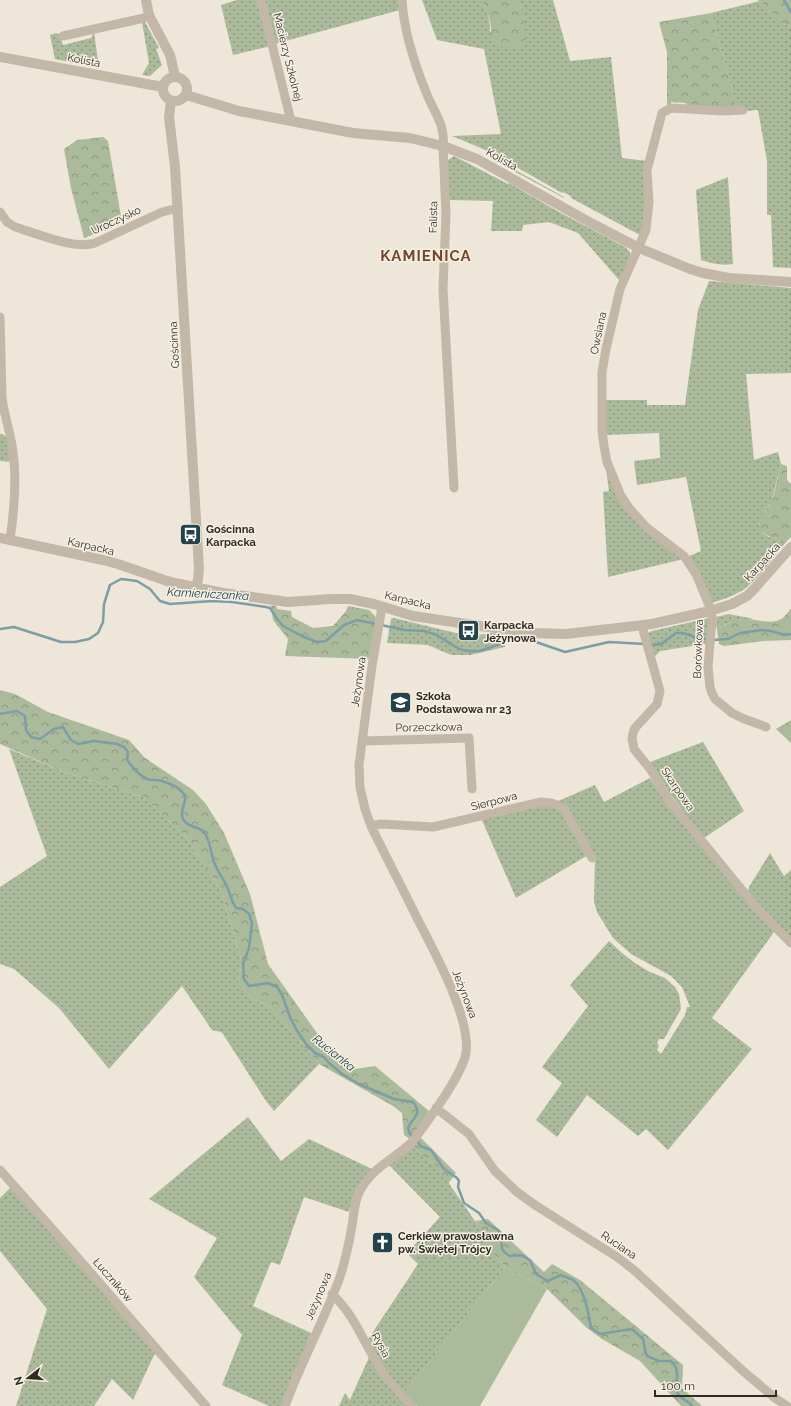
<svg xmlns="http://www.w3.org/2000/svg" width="791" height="1406" font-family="Raleway,sans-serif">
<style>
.grass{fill:url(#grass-dots)}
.forest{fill:url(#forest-crowns)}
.garden{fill:#abba9b}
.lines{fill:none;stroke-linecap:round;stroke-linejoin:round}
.stream{stroke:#7c9ea6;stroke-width:2.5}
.minor{stroke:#c3b8a7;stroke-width:9}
.tertiary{stroke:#c3b8a7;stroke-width:10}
.labels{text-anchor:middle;stroke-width:3;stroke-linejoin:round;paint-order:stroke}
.street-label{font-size:11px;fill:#312b26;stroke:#f6f0e4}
.poi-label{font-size:11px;font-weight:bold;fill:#312b26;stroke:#f6f0e4;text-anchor:start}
.water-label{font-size:12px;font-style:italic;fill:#22434c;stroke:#f6f0e4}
.district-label{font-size:15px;font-weight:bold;letter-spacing:1px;fill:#75472a;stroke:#f6f0e4}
</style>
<defs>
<pattern id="grass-dots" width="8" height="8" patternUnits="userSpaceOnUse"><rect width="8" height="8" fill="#abba9b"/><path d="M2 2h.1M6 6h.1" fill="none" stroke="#8c977e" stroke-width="1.8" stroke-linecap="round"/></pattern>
<pattern id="forest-crowns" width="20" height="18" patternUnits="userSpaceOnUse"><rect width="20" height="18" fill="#abba9b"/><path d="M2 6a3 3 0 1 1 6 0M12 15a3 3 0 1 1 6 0" fill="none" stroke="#8c977e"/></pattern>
</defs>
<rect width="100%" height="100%" fill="#ede6d9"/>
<!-- grass -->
<path class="grass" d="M237 0H259L271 46 233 55 221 5Z
M263 0H400V10L274 44Z
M422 0H481C488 10 490 21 490 32L522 8 519 0H553L570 61 611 57 622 158 647 161C647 181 648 217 640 235L571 198V196L563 192 562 193 488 151 452 136 501 134 484 49 437 40Z
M760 1 784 24 791 27V268L773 267 771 215H767V161L758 110 745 111 737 108 711 13Z
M142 22H145L159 48 156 49 162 65 150 76 142 75 149 63Z
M94 32 99 68 55 59 50 35 56 33 60 35 63 45 91 38Z
M454 156 508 184 509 183 559 212 625 247 630 252V256L620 281 578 233 549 222 523 225 522 231H491L493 201 448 200V160Z
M492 157 564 197V198L491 159Z
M728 177 733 264C721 266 711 263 701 260L696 190Z
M709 281 791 288V373L746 374 754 460 778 452 781 464 771 503 763 513 759 524 763 533 769 537 787 541C773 558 760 577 743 590 733 596 722 600 711 603L687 557 701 551 686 477 637 485 634 461 660 458 659 433 605 435V400H647V405H685L698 310Z
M0 434C12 435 10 452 12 462L0 461Z
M606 469 619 498 684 559 608 577 603 492 609 491Z
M729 614 754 619C741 621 727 620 717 630L716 617Z
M394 618 456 633 478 636V635L493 633 505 636V647L470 655H451L428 645 387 643 391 619Z
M709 618 708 646 705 644 660 651 654 657 648 633 652 631Z
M703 742 744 811 704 838 673 798 650 762Z
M9 749 64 772 143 797 186 837 221 891 242 962 238 981 252 999 269 1006 319 1064 274 1111 266 1101 223 1034 221 1032 212 1030 182 986 109 1069 59 1008 14 969 0 964V887L47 856Z
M650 778 670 808 774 932 712 1018 752 1049 668 1150 646 1129 638 1136 587 1095 557 1137 536 1120 562 1083 542 1067 588 1006 570 985 609 941 622 953 635 963 648 971 665 978 675 987 679 994 681 1009 664 1039H659L657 1043 659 1046 657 1050 661 1054 685 1015 687 1007H690L682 987 671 976 631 954 613 938 597 912 594 902 595 859 556 802 595 785 604 802Z
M541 804 558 807 588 855 516 898 481 818Z
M770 853 784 876 791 870V939L752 896 748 891 749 887Z
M248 1117 281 1161 309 1139 372 1169C357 1183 354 1192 349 1212L304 1197 280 1265 271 1262 253 1306 311 1333 281 1406H269L222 1385 242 1335 194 1277 217 1238 149 1199Z
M413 1145 424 1158 436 1165 475 1221 493 1253 505 1267 404 1393 393 1384 367 1341 418 1264 407 1253 440 1217 389 1165Z
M11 1187 155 1353 133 1400 112 1379 94 1406H16L47 1309 0 1251V1198Z
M370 1355 409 1406H339L345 1393 350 1400Z"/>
<!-- forest -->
<path class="forest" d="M481 0H519C525 14 526 27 525 42L520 47C516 47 511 48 507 47 490 46 492 33 490 21 488 14 485 6 481 0Z
M758 0H791V27L784 24Z
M711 13 737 108H687L686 103 671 102V106L667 107V52L659 22Z
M103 137 108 141 122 222 111 228 84 238 71 188 64 149 77 140Z
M781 464 787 466V480L791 484V537L787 541C772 538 751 534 763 513 765 510 769 507 770 504 775 496 778 474 781 464Z
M271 605 276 606 277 609 291 611 292 617 313 628 333 626 346 611 348 606 369 610 375 616 376 619 370 659 285 656 288 639 273 620Z
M791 608V640L764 641 724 646 719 644 717 630C725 622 744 618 756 620 773 623 781 624 791 608Z
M0 690 15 694 48 712 129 740 145 758 193 790 206 804 224 833 250 894 268 964 319 1036 355 1069 375 1066 429 1111 410 1139 404 1135 402 1113 393 1106 319 1064 269 1006 252 999 238 981 242 962 221 891 186 837 143 797 64 772 0 744Z
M791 720V743L776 729Z
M420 1137 456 1173 448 1184 436 1165 424 1158 413 1145Z
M488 1219 544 1272 552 1264 580 1280 683 1365 682 1388 702 1406H681L640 1361 602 1339 587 1328 547 1289 505 1267 493 1253 475 1221Z"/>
<!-- garden -->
<path class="garden" d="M505 1267 547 1289 480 1406H417L404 1393Z"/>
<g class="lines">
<!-- stream -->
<path class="stream" d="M784 0 791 12
M0 629 14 627 61 642H75L89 639 98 633 103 622 104 604 110 585 121 579 137 581 150 589 160 601 170 604 212 601 232 602 266 607 270 608 277 619 283 626 304 637 317 642 326 641 344 625 357 620 405 630 424 631 437 635 454 646 462 650 470 651H480L514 639 536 642 565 652 609 642 645 644
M650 645 661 644 676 633H683L698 638 713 640 728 639 740 633 762 630 771 631 785 635 791 634
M0 714 17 711 25 716 26 730 31 737 40 739 54 729 63 727 71 740 78 744 94 741 117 744 124 747 128 752 127 760C132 767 138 775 147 779 152 781 157 779 162 781 168 783 179 787 183 793 190 801 178 809 183 819 188 829 201 825 206 835 210 843 211 853 214 862 217 871 224 879 228 889 231 896 231 901 236 908L243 909 249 914 252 923 249 948 243 964 244 979 249 986 268 983 277 987 282 995 290 1017 296 1029 306 1044 315 1053 324 1057 329 1063 342 1074 359 1084 394 1099 413 1102C423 1114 413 1117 408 1128L410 1134 413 1136
M417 1139 420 1146 431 1150 444 1169 457 1178 459 1181 458 1187 464 1203 479 1213 486 1223 498 1230 501 1234 502 1249 505 1253 510 1256 521 1255 530 1260 536 1274 548 1281 561 1275C564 1277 570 1278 573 1280 584 1288 589 1315 591 1328L600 1334 632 1329 643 1339 645 1350 647 1356 659 1361H671C683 1373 673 1384 678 1394 681 1399 689 1401 692 1406"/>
<!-- minor -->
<path class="minor" d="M261 0 291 121
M402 0C404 31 414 63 426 92 433 111 446 125 443 146L446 214 443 289 454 488
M63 36 144 18 149 15
M743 110 723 111 671 108 662 113 647 170 649 202 646 230 620 289 606 349 602 372V430L604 446 607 462 613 476 620 494 629 508 646 527 684 556 696 574 709 605 713 622 711 630 708 667 710 687 712 693 715 699 732 713 742 718 766 727
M0 212 7 222 15 227C36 233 74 250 95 243L162 212 178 208
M0 317 2 397C4 416 11 433 13 452 17 480 14 512 10 540
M642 626 660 691 657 704 635 728 633 733 632 739 634 749 651 770 670 802 756 907 791 943
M363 741 469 738 472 789
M371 826 381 824 433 827 541 802C550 803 557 803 564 809L592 858
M436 1108 469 1134 495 1171 517 1192 535 1205 617 1257 634 1270 743 1371 775 1398 787 1406
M0 1170 71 1250 206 1406
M332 1294C355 1315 365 1346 382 1371 390 1384 401 1395 412 1406
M285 1406C301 1362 324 1321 340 1277 345 1261 349 1243 352 1226 354 1215 354 1201 360 1191 370 1169 396 1158 413 1141 427 1122 462 1076 466 1053 471 1018 434 951 417 918 402 887 386 857 371 826L365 809 360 787 359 765 372 666 382 607"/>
<!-- tertiary -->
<path class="tertiary" d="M146 0 149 15 170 55 175 76
M0 57 163 87
M163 89a12 12 0 1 1 24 0a12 12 0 1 1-24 0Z
M186 95 239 111 353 133 410 138 443 146 477 159 591 223 639 248 690 269 703 273 729 278 791 282
M171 101 169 117 175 167 199 569 197 588
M0 538 103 560 118 564 170 582 223 593 288 602 331 599H350L374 604 413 616 460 623 529 633 566 634 652 624 710 611 732 604 747 596 755 588 791 547"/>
</g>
<!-- icons -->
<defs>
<symbol id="bus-square" viewBox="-11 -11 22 22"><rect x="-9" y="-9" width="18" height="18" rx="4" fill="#22434c" stroke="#f6f0e4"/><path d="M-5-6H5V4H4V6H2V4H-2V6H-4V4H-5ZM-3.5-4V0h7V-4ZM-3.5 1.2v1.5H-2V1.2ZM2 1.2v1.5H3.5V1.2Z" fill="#fff"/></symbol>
<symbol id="school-square" viewBox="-11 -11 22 22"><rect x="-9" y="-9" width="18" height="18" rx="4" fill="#22434c" stroke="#f6f0e4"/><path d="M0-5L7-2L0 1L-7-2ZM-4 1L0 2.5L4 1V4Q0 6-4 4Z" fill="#fff"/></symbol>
<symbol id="church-square" viewBox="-11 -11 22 22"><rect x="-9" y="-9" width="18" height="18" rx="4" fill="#22434c" stroke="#f6f0e4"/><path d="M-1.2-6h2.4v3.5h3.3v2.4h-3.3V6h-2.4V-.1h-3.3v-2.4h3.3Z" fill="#fff"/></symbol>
</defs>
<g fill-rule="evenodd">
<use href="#bus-square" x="178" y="522" width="25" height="25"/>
<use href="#bus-square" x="456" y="618" width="25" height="25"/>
<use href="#school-square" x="388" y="690" width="25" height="25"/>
<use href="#church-square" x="370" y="1230" width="25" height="25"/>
</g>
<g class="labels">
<!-- street labels -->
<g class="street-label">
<text transform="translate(288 57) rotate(76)" y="4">Macierzy Szkolnej</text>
<text transform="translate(84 60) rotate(11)" y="4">Kolista</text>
<text transform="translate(502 159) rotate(29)" y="4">Kolista</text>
<text transform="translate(433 217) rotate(-89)" y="4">Falista</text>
<text transform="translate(116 220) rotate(-25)" y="4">Uroczysko</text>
<text transform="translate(598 333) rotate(-78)" y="4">Owsiana</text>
<text transform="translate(174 345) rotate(-93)" y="4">Gościnna</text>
<text transform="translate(91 546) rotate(13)" y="4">Karpacka</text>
<text transform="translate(762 562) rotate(-48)" y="4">Karpacka</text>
<text transform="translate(408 600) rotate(14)" y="4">Karpacka</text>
<text transform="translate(698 649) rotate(-88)" y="4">Borówkowa</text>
<text transform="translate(358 682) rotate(-82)" y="4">Jeżynowa</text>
<text transform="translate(429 727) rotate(-1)" y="4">Porzeczkowa</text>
<text transform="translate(678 789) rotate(56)" y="4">Skarpowa</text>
<text transform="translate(494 801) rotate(-14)" y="4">Sierpowa</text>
<text transform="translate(465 994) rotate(69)" y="4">Jeżynowa</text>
<text transform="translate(619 1245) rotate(34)" y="4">Ruciana</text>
<text transform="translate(113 1280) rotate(49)" y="4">Łuczników</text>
<text transform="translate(318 1296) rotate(-67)" y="4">Jeżynowa</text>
<text transform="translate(381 1345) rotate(61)" y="4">Rysia</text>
</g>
<!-- poi labels -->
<g class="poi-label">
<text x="206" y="533">Gościnna<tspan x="206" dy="13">Karpacka</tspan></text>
<text x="484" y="629">Karpacka<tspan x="484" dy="13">Jeżynowa</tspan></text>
<text x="416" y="700">Szkoła<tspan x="416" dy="13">Podstawowa nr 23</tspan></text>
<text x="398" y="1240">Cerkiew prawosławna<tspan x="398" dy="13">pw. Świętej Trójcy</tspan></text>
</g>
<!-- water labels -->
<g class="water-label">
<text transform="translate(208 594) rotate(3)" y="4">Kamieniczanka</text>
<text transform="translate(334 1053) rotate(39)" y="4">Rucianka</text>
</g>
<!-- district labels -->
<g class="district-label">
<text x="426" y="261">KAMIENICA</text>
</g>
</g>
<!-- north arrow -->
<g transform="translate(28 1378) rotate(253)" stroke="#f6f0e4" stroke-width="3" paint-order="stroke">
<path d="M0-3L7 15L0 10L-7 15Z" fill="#312b26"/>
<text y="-6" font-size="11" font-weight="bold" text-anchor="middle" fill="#312b26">N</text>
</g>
<!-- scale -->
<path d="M655 1390v6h121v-6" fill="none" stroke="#312b26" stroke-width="2"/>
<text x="661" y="1390" font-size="12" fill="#312b26" stroke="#f6f0e4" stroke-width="3" paint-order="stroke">100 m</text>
</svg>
